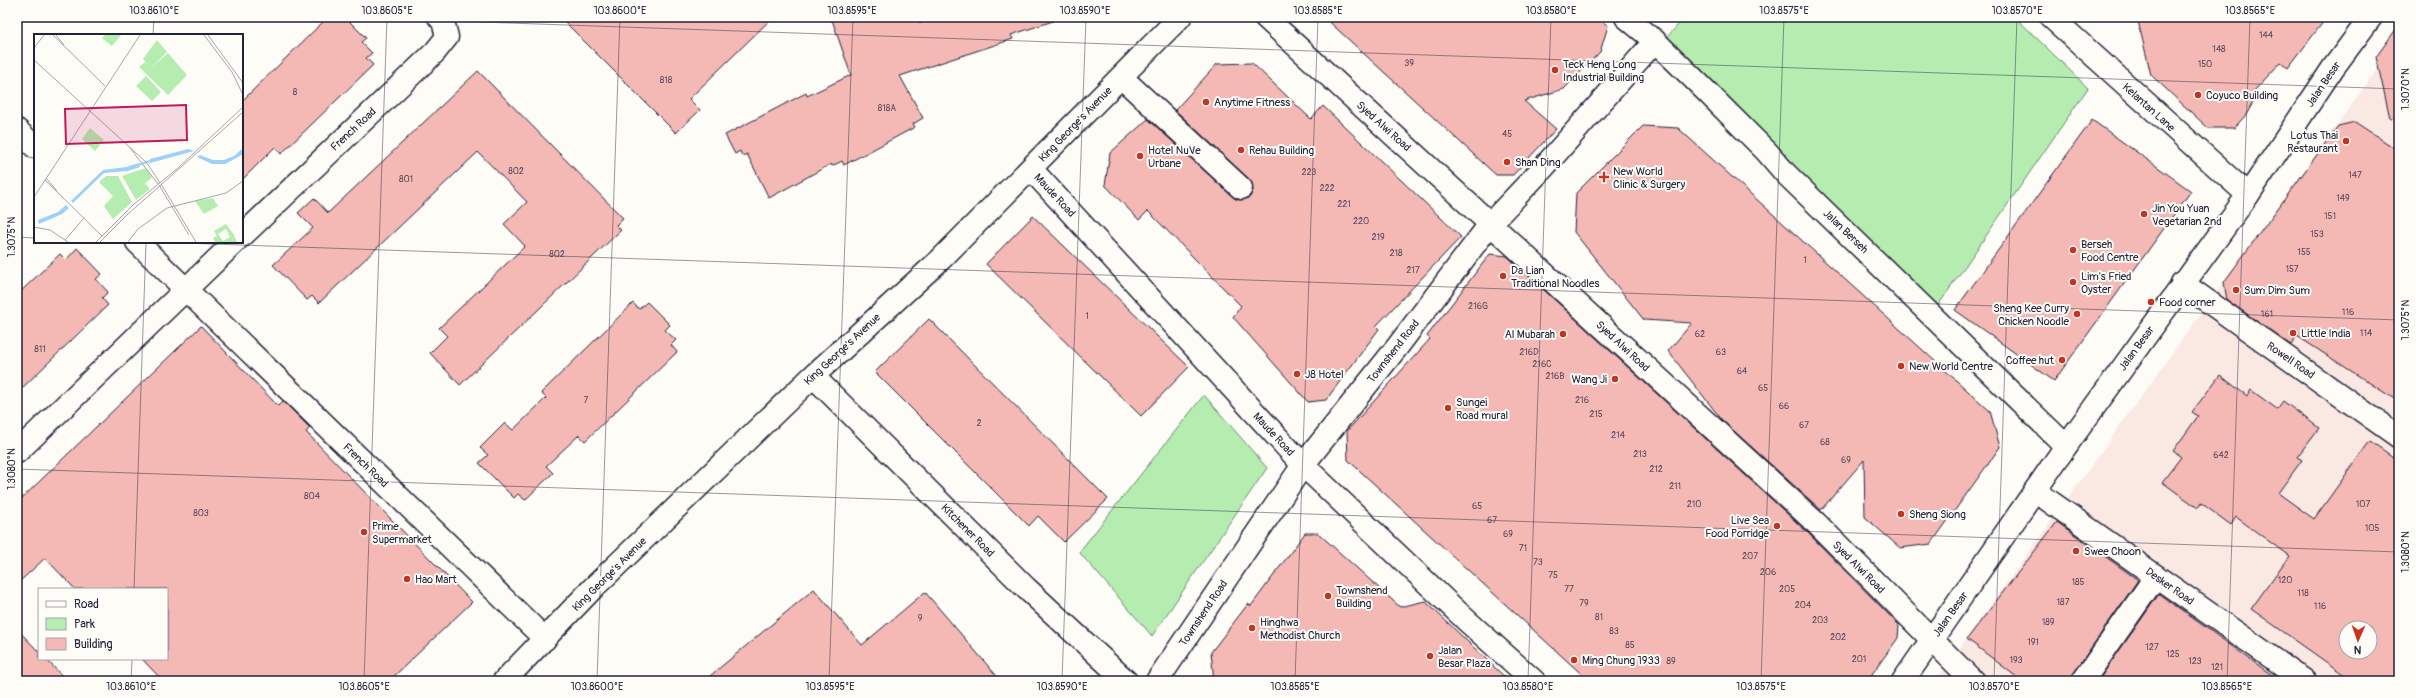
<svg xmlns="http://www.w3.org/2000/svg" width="2416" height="698" font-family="Pangolin,sans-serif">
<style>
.built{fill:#fae8e3;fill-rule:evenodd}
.green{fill:#b5edb0;stroke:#6c8876}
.building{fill:#f4b8b5;stroke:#22223b;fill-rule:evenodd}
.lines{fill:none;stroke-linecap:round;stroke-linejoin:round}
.street-casing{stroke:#22223b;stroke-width:25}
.secondary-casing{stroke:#22223b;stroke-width:25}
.primary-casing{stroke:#22223b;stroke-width:25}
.street{stroke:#fdfcf7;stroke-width:22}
.secondary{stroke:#fdfcf7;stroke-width:22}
.primary{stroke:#fdfcf7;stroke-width:22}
.ticks{fill:none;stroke:#22223b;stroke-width:1;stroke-opacity:0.45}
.poi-dot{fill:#c8321e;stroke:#fdfcf7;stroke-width:1.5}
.labels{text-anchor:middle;stroke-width:4;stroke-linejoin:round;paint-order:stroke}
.number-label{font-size:9px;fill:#56485a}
.poi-label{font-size:11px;fill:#22223b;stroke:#fdfcf7;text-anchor:start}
.street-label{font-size:11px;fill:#22223b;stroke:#fdfcf7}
.inset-river{fill:none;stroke:#9dd1fa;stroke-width:2}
.inset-road{fill:none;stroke:#a5a5ac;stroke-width:1}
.view{fill:#c2185b;fill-opacity:0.15;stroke:#c2185b;stroke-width:2}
.inset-edge{fill:none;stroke:#22223b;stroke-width:2}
.neatline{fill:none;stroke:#22223b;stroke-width:1.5}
.ticks-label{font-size:10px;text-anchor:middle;fill:#22223b}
</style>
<rect width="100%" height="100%" fill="#fdfcf7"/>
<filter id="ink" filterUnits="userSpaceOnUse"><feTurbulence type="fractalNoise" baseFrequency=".025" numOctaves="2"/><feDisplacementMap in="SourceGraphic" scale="8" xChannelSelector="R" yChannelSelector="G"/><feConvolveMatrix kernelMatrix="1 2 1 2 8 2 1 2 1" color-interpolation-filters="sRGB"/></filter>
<g filter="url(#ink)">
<!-- built -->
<path class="built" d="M2399 39V681H1936ZM2346 628H2370V652H2346Z"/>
<!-- green -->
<path class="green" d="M1685 17H2015L2088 88 1937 307 1661 44Z
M1204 395 1267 468 1152 636 1079 552Z"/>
<!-- building -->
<path class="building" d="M328 17H345L366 38 361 42 372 53 366 58 373 65 281 154 275 147 242 180V101Z
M560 17H773L689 99 700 110 676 133Z
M831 17H918L920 23 937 17H1052L1053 21 1011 35 1013 39 900 76 923 118 913 124 915 127 844 165 842 161 832 166 831 164 769 198 747 154 742 156 740 151 735 154 725 135 806 93 807 96 851 75Z
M1324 17H1598L1608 26 1600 52 1564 89 1524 101 1556 129 1513 175H1496Z
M2137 17H2327L2288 68 2281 62 2252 93 2256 97 2246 115 2234 128H2208L2151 75Z
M2399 25V117L2390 118 2376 57Z
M1252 63 1311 119 1323 106 1461 237 1376 326 1379 329 1326 400 1308 402 1233 317 1241 306 1148 211 1139 220 1105 185 1110 153 1148 119 1233 197 1239 200 1250 197 1253 190 1249 179 1175 110 1217 64Z
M478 71 623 218 616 225 621 230 460 385 430 353 447 336 439 328 525 246 504 224 527 202 478 152 319 303 312 296 307 300 273 265 313 228 298 213 314 198 328 213Z
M2092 120 2191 191 2054 381 1955 310Z
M2355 122 2399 151V402L2297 336 2291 345 2285 341 2227 300 2224 282 2338 126Z
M1643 126 1678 128 1990 411 2000 447 1931 544 1900 548 1865 517 1864 460 1821 510 1722 420 1668 351 1692 323 1644 320 1574 232 1576 193Z
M1033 216 1189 367 1141 416 986 264Z
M77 248 102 274 96 279 108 292 102 298 108 305 17 393V295L60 254 66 260Z
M1490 254 1507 256 1807 532 1899 625 1898 638 1867 681H1589L1348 460 1347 431 1430 339 1427 336Z
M647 302 670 325 665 330 676 340 671 345 677 352 585 441 579 435 546 466 553 473 525 500 518 494 514 498 479 463 488 455 480 448 505 423 513 430 546 398 541 393 633 303 639 309Z
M929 319 1108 499 1064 542 1038 516 1029 526 875 372Z
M201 326 278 406 283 401 310 428 306 432 472 602 389 681H163L142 659H167V589H75L45 558 17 584V503Z
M2220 375 2247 396 2251 390 2277 409 2283 401 2319 428 2297 457 2302 460 2278 493 2314 519 2370 441 2399 461V681H2353L2251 609 2289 556 2236 517 2231 525 2201 503 2198 508 2162 482 2181 457 2173 451 2198 416 2192 412ZM2346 628H2370V652H2346Z
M2057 522 2138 580 2073 674 2071 681H2022L1967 639Z
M1305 533H1318L1400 607 1425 601 1509 681H1214L1211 652 1248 604 1251 606Z
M814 589 862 645 925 592 1001 681H704Z
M2159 594 2240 652 2280 681H2098Z
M17 629 39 652V659H46L67 681H17Z"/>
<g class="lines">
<defs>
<path id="street" d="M1626 17 1655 41 1700 85 1767 152 1786 174 2066 446
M2051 17 2248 195
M1121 77 1241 188
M17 130 35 147
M1031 169 1303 465 1466 620 1534 681
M242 236 435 52 447 37 443 21 439 17
M137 242 545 639
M2182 283 2399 437
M813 376 1026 588 1126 681
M17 452 235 242
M2035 491 2305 681
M504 681 593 588 813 376 941 259 1180 17
M1157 681 1303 465 1398 346 1490 224 1543 168 1655 41
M2083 681 2156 576"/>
<path id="secondary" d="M1265 17 1816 523 1973 681"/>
<path id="primary" d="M1903 681 2066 446 2248 195 2333 68 2371 17"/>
</defs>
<!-- street casing -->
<use href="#street" class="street-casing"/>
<!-- secondary casing -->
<use href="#secondary" class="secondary-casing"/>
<!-- primary casing -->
<use href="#primary" class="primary-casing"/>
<!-- street -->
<use href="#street" class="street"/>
<!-- secondary -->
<use href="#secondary" class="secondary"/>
<!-- primary -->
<use href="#primary" class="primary"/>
</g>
</g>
<!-- ticks -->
<path class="ticks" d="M337 17 2399 89M153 35 154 17M17 237 35 238M154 242 2399 320M17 469 2399 552M134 589 146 242M131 681 132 659M364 681 387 17M597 681 620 17M829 681 853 17M1062 681 1086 17M1295 681 1318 17M1528 681 1551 17M1761 681 1784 17M1994 681 2017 17M2227 681 2250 17"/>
<!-- markers -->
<g class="poi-dot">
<circle cx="1555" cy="70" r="4"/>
<circle cx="2198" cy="95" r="4"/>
<circle cx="1206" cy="102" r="4"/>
<circle cx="2346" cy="141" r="4"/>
<circle cx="1241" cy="150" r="4"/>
<circle cx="1140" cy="156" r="4"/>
<circle cx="1507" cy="162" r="4"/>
<path d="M1602 171h4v4h4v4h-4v4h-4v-4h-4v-4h4z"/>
<circle cx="2144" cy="214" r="4"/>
<circle cx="2073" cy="250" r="4"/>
<circle cx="1503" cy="276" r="4"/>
<circle cx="2073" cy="282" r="4"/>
<circle cx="2236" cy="290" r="4"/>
<circle cx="2151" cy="302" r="4"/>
<circle cx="2077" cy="314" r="4"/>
<circle cx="2293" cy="333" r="4"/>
<circle cx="1563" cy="334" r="4"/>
<circle cx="2062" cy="360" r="4"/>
<circle cx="1901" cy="366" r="4"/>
<circle cx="1297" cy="374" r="4"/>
<circle cx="1615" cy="379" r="4"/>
<circle cx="1448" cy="408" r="4"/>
<circle cx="1901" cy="514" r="4"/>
<circle cx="1777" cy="526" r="4"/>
<circle cx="364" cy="532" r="4"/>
<circle cx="2076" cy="551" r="4"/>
<circle cx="407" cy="579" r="4"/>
<circle cx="1328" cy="596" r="4"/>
<circle cx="1252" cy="628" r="4"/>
<circle cx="1430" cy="656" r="4"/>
<circle cx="1574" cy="660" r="4"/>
</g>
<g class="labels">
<!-- number labels -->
<g class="number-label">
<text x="2266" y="38">144</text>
<text x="2219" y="52">148</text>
<text x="1409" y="66">39</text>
<text x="2205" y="67">150</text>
<text x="666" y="83">818</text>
<text x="295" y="95">8</text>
<text x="887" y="111">818A</text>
<text x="1507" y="137">45</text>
<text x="516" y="174">802</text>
<text x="1309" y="175">223</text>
<text x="2355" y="178">147</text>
<text x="406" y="182">801</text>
<text x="1327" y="191">222</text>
<text x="2343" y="201">149</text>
<text x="1344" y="207">221</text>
<text x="2330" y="219">151</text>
<text x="1361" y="224">220</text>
<text x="2317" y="237">153</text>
<text x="1378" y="240">219</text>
<text x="2304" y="255">155</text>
<text x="1396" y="256">218</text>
<text x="557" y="257">802</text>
<text x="1805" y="263">1</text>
<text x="2292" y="272">157</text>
<text x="1413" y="273">217</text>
<text x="1478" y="309">216G</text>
<text x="2348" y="315">116</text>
<text x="2267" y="317">161</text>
<text x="1087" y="319">1</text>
<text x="2366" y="336">114</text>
<text x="1700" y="337">62</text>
<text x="40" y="352">811</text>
<text x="1529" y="355">216D</text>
<text x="1721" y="355">63</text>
<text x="1542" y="367">216C</text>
<text x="1742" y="374">64</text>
<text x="1555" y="379">216B</text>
<text x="1763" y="391">65</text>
<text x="586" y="403">7</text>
<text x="1582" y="403">216</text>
<text x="1784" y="409">66</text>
<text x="1596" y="417">215</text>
<text x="979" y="426">2</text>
<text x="1804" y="428">67</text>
<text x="1618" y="438">214</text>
<text x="1825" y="445">68</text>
<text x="1640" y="457">213</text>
<text x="2221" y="458">642</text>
<text x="1846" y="463">69</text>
<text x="1656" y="472">212</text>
<text x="1675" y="489">211</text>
<text x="312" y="499">804</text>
<text x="1694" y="507">210</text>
<text x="2363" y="507">107</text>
<text x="1477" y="509">65</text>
<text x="201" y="516">803</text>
<text x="1492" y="523">67</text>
<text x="2372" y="531">105</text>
<text x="1508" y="537">69</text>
<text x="1523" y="551">71</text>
<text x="1750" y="559">207</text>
<text x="1538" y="565">73</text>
<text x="1768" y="575">206</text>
<text x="1553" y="578">75</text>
<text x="2285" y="583">120</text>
<text x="2078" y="585">185</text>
<text x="1569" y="592">77</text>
<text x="1787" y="592">205</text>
<text x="2303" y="596">118</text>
<text x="2063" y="605">187</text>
<text x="1584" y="606">79</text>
<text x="1803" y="608">204</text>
<text x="2320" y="609">116</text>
<text x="1599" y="620">81</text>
<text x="920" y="621">9</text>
<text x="1820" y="623">203</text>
<text x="2048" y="625">189</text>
<text x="1614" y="634">83</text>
<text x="1838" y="640">202</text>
<text x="2033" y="645">191</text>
<text x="1630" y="648">85</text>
<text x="2152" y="650">127</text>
<text x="2173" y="657">125</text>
<text x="1859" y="662">201</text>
<text x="2016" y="663">193</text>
<text x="1671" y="664">89</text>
<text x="2195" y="664">123</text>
<text x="2217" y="670">121</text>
</g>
<!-- poi labels -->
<g class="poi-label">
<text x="1563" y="68">Teck Heng Long<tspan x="1563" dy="13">Industrial Building</tspan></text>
<text x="2206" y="99">Coyuco Building</text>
<text x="1214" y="106">Anytime Fitness</text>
<text x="2338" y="139" text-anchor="end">Lotus Thai<tspan x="2338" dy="13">Restaurant</tspan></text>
<text x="1148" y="154">Hotel NuVe<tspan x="1148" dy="13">Urbane</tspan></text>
<text x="1249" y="154">Rehau Building</text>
<text x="1515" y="166">Shan Ding</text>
<text x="1613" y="175">New World<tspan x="1613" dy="13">Clinic &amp; Surgery</tspan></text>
<text x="2152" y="212">Jin You Yuan<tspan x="2152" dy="13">Vegetarian 2nd</tspan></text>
<text x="2081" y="248">Berseh<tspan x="2081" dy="13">Food Centre</tspan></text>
<text x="1511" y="274">Da Lian<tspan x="1511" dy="13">Traditional Noodles</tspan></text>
<text x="2081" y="280">Lim's Fried<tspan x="2081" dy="13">Oyster</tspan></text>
<text x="2244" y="294">Sum Dim Sum</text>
<text x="2159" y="306">Food corner</text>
<text x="2069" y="312" text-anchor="end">Sheng Kee Curry<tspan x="2069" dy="13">Chicken Noodle</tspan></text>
<text x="2301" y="337">Little India</text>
<text x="1555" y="338" text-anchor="end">Al Mubarah</text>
<text x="2054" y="364" text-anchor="end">Coffee hut</text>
<text x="1909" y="370">New World Centre</text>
<text x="1305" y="378">J8 Hotel</text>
<text x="1607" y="383" text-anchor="end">Wang Ji</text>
<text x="1456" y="406">Sungei<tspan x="1456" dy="13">Road mural</tspan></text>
<text x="1909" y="518">Sheng Siong</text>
<text x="1769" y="524" text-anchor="end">Live Sea<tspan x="1769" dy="13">Food Porridge</tspan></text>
<text x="372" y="530">Prime<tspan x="372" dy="13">Supermarket</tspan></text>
<text x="2084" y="555">Swee Choon</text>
<text x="415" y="583">Hao Mart</text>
<text x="1336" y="594">Townshend<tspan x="1336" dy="13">Building</tspan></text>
<text x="1260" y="626">Hinghwa<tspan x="1260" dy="13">Methodist Church</tspan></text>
<text x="1438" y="654">Jalan<tspan x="1438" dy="13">Besar Plaza</tspan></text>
<text x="1582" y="664">Ming Chung 1933</text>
</g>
<!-- street labels -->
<g class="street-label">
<text transform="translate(2323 84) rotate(-56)" y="4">Jalan Besar</text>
<text transform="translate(2149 107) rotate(42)" y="4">Kelantan Lane</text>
<text transform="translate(1075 124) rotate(-46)" y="4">King George's Avenue</text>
<text transform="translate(1384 126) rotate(42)" y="4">Syed Alwi Road</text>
<text transform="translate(353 129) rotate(-43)" y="4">French Road</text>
<text transform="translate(1055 195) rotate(47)" y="4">Maude Road</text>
<text transform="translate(1846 231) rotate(44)" y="4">Jalan Berseh</text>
<text transform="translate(1623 346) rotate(43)" y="4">Syed Alwi Road</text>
<text transform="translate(2136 348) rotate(-54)" y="4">Jalan Besar</text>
<text transform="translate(842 349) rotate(-43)" y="4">King George's Avenue</text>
<text transform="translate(1393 351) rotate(-52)" y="4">Townshend Road</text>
<text transform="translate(2291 360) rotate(35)" y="4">Rowell Road</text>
<text transform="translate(1274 434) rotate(47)" y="4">Maude Road</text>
<text transform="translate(366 465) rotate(44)" y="4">French Road</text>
<text transform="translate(968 530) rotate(45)" y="4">Kitchener Road</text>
<text transform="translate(1859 567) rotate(45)" y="4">Syed Alwi Road</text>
<text transform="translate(609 574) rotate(-45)" y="4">King George's Avenue</text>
<text transform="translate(2170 586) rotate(35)" y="4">Desker Road</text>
<text transform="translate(1203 613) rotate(-56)" y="4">Townshend Road</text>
<text transform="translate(1950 614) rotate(-55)" y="4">Jalan Besar</text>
</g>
</g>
<!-- overview -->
<g transform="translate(34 34)">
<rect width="209" height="209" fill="#fdfcf7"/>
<path d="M71 1H87L78 12 68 4ZM123 6 133 18 117 34 134 19 153 41 134 61 105 33 111 28 114 31 109 25ZM112 42 127 58 118 67 102 52ZM56 94 70 106 61 117 48 105ZM112 134 118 144 111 149 116 155 102 166 88 142ZM72 142H84L98 168 79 185 70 172 79 162 65 148ZM179 164 184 172 170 180 161 167ZM192 190 200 201 203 208H181L179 204 183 202 180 197ZM192 195 196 203 189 207 184 200Z" fill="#b5edb0" fill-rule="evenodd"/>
<path d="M209 114V120L206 122 191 130H178L163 123 166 121 179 126H190L200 122ZM154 115 160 117 116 129V125ZM105 129 106 133 94 137 70 139 39 169 37 167 69 136 92 133ZM32 171 35 174 28 180 5 190 4 186 24 178Z" fill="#9dd1fa"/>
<path class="inset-river" d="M104 131 119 126"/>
<path class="inset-road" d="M19 1 71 52M22 1 30 11M170 1 198 38 209 61M174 1 209 49M0 14 10 1M0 26 113 129 126 149M96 114 124 150M12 144 23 157M11 146 68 202M127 150 162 208M125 151 155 201M0 163 106 1M0 193 16 196 34 208M31 206 50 184M62 208 100 170 144 134 209 73M66 208 93 181 209 78M94 208 104 195 133 174 192 159 209 147"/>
<path class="view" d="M152 71 153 106 32 110 31 75Z"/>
<rect width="209" height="209" class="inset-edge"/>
</g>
<!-- margin -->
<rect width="2416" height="698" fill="none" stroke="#fdfcf7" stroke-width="44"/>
<!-- legend -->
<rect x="38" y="588" width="130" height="72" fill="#fdfcf7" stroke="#a5a5ac"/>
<rect x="46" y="601" width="20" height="6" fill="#fdfcf7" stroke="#a5a5ac"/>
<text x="74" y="608" font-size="12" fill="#22223b">Road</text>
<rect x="46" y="618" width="20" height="12" fill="#b5edb0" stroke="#a5a5ac"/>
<text x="74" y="628" font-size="12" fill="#22223b">Park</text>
<rect x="46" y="638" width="20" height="12" fill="#f4b8b5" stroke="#a5a5ac"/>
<text x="74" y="648" font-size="12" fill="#22223b">Building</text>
<!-- north arrow -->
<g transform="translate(2358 640) rotate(182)"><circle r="19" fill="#fdfcf7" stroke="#a5a5ac"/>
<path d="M0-3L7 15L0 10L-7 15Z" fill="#c8321e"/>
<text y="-6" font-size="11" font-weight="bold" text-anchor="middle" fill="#22223b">N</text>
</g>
<rect x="22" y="22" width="2372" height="654" class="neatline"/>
<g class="ticks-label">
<text x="154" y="14">103.8610°E</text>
<text x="387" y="14">103.8605°E</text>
<text x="620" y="14">103.8600°E</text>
<text x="852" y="14">103.8595°E</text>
<text x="1085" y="14">103.8590°E</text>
<text x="1318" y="14">103.8585°E</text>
<text x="1551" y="14">103.8580°E</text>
<text x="1784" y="14">103.8575°E</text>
<text x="2017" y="14">103.8570°E</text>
<text x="2250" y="14">103.8565°E</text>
<text transform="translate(2405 89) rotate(-90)" y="4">1.3070°N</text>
<text transform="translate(11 237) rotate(-90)" y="4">1.3075°N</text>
<text transform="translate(2405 320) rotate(-90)" y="4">1.3075°N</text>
<text transform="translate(11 469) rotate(-90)" y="4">1.3080°N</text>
<text transform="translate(2405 552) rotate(-90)" y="4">1.3080°N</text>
<text x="131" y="690">103.8610°E</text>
<text x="364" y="690">103.8605°E</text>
<text x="597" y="690">103.8600°E</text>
<text x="830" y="690">103.8595°E</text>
<text x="1062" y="690">103.8590°E</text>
<text x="1295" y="690">103.8585°E</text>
<text x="1528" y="690">103.8580°E</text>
<text x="1761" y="690">103.8575°E</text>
<text x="1994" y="690">103.8570°E</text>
<text x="2227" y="690">103.8565°E</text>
</g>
</svg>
